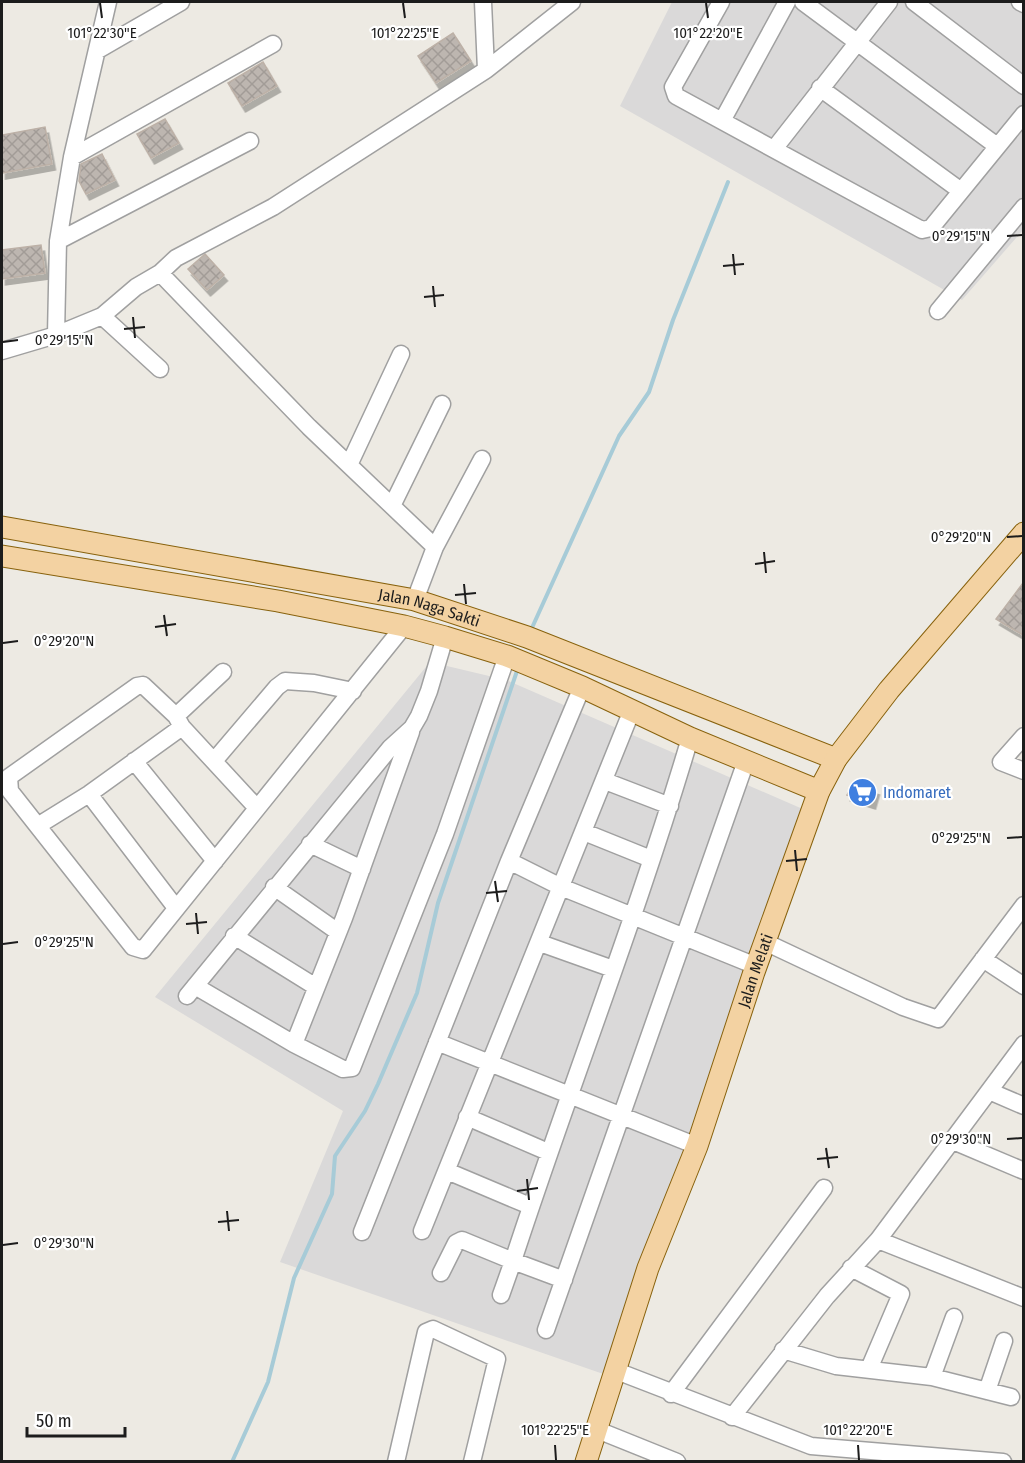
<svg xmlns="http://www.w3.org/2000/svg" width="1025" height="1463" font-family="'Fira Sans Condensed',sans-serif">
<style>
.residential{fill:#dad9d9}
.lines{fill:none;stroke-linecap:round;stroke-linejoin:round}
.stream{stroke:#a7cbd7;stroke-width:4}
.building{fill:url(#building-cross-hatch);stroke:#bdb1a7;stroke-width:1.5;filter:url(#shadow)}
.minor-casing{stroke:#a0a0a0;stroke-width:19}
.major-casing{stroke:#88620d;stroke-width:23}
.minor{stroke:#fff;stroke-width:16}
.major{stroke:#f3d2a2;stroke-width:21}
.ticks{fill:none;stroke:#1c1c1c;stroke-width:2}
.labels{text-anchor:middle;stroke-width:4.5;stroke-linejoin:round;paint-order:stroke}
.street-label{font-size:16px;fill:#1c1c1c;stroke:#fff}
.shop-label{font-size:16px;fill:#366cbe;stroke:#fff;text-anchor:start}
.ticks-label{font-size:15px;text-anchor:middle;fill:#1c1c1c;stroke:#fff;stroke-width:4.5;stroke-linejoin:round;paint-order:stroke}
</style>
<defs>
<pattern id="building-cross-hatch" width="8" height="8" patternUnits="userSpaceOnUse" patternTransform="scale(1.5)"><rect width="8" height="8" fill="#bdb6b0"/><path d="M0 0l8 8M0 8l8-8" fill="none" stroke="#a29c97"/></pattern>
<filter id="shadow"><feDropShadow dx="3.5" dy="6" stdDeviation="0" flood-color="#0004"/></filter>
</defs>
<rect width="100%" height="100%" fill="#edeae3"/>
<!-- residential -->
<path class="residential" d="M672 2H1023V230L962 300 620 106Z
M430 662 506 680 805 810 612 1377 280 1262 343 1111 155 997Z"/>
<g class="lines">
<!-- stream -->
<path class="stream" d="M531 630 619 436 649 392 673 320 728 182
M232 1462 268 1382 294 1278 332 1194 335 1156 365 1111 378 1084 417 993 438 903 518 668"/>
</g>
<!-- building -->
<path class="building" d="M453 33 471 61 436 83 418 56Z
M263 62 277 86 242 106 228 83Z
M165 119 179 143 151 158 137 134Z
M45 127 52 164 2 173V135Z
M102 154 115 180 86 194 79 181 81 164Z
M41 245 45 273 2 279V250Z
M205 254 224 275 207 290 188 269Z
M1023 583V635L996 619Z
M854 782 876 789 872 803 847 795Z"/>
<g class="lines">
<defs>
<path id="minor" d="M483 2 486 70 572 2
M721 2 673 87 676 96 922 230 931 228 1024 114
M803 2 997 146
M914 2 1024 86
M1020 2 1024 4
M98 50 181 2
M820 88 961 191
M722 121 787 2
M774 149 889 2
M72 157 273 44
M58 241 250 141
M160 273 309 427 435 547
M938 311 1024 207
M102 316 160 369
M56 335 58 241 72 157 108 2
M2 351 56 335 102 316 136 287 160 273 176 258 273 207 486 70
M349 465 401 354
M392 506 442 404
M415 600 435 547 482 459
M582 687 509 861 561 887 756 966
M176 716 223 672
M1024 736 1001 762 1024 771
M134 761 215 861
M214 761 277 687 285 681 314 683 353 691
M605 781 670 806
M89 794 176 908
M257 808 182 727 176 716 143 685 137 686 9 777 10 791 133 947 143 950 404 626
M39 825 89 794 182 727
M584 832 651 859
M310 844 362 869
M274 887 338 932
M234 936 316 987
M765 942 903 1007 938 1019 1024 905
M540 943 613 969
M983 959 1024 986
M195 986 294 1044 343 1069 352 1068 445 834 507 656
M187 996 390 748 412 728 419 716 429 691 445 637
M437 1042 697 1146
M294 1044 344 918 411 732
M989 1091 1024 1106
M467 1117 548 1152
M953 1141 1024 1171
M447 1171 530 1206
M422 1231 632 710
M362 1232 509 861
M878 1240 1024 1298
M851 1268 901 1294 869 1369
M441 1273 456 1243 462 1240 513 1261C570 1086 638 914 690 738
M501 1295 513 1261 564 1280
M546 1330 746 761
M783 1350 836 1366 932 1377 1011 1397
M614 1370 811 1446 1003 1462
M932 1377 954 1317
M987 1391 1004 1341
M671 1394 824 1188
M732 1417 827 1296 878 1240 1024 1044
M595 1429 677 1462
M396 1462 426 1332 433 1329 497 1359 472 1462"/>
<g id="major">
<path id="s1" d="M2 527 415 600 527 637 836 759"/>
<path d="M2 556 278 601 404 626 445 637 507 656 582 687 690 738 819 791"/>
<path id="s2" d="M586 1462 648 1268 697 1146 754 972 819 791 836 759 889 690 1024 533"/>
</g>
</defs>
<!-- minor casing -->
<use href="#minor" class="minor-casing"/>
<!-- major casing -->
<use href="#major" class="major-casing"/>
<!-- minor -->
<use href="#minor" class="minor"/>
<!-- major -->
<use href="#major" class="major"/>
</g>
<!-- ticks -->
<path class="ticks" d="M100 3 102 18M403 3 405 18M706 3 708 18M1007 236 1022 235M733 254 735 275M723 266 744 264M433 286 435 307M424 297 444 295M133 317 135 338M124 329 145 327M3 342 18 340M1007 537 1022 536M764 552 766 573M755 564 775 561M464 584 466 604M455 595 476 593M164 615 167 636M155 627 176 624M3 643 18 641M1007 838 1022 837M795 850 797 871M786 861 807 859M495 881 498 902M486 893 507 891M196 913 198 934M186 924 207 922M3 944 18 942M1007 1139 1022 1138M826 1148 829 1168M817 1159 838 1157M527 1179 529 1200M517 1191 538 1188M227 1211 229 1231M218 1222 239 1220M3 1245 18 1243M555 1445 556 1460M858 1445 859 1460"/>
<!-- icons -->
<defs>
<symbol id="supermarket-disc" viewBox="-11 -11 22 22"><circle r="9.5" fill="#3f7fe0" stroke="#fff"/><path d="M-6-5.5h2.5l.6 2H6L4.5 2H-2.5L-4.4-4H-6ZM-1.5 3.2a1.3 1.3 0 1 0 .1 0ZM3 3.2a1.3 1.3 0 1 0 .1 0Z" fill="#fff"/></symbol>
</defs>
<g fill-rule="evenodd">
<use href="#supermarket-disc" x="846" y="776" width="33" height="33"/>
</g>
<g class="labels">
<!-- street labels -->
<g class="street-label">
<text dy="6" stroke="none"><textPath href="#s1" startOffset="435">Jalan Naga Sakti</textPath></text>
<text dy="6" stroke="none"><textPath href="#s2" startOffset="520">Jalan Melati</textPath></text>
</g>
<!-- shop labels -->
<g class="shop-label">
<text x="883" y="798">Indomaret</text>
</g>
</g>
<g class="ticks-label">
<text x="102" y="38">101°22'30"E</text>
<text x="405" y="38">101°22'25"E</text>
<text x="708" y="38">101°22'20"E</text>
<text x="961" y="241">0°29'15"N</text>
<text x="64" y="345">0°29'15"N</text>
<text x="961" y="542">0°29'20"N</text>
<text x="64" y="646">0°29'20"N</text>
<text x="961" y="843">0°29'25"N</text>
<text x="64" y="947">0°29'25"N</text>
<text x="961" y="1144">0°29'30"N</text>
<text x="64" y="1248">0°29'30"N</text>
<text x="555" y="1435">101°22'25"E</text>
<text x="858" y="1435">101°22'20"E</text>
</g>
<!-- border -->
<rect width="1025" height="1463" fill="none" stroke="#1c1c1c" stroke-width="6"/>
<!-- scale -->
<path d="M27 1427v9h98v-9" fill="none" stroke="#1c1c1c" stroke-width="3"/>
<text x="36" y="1427" font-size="18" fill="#1c1c1c" stroke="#ffffff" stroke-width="4.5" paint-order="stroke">50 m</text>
</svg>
